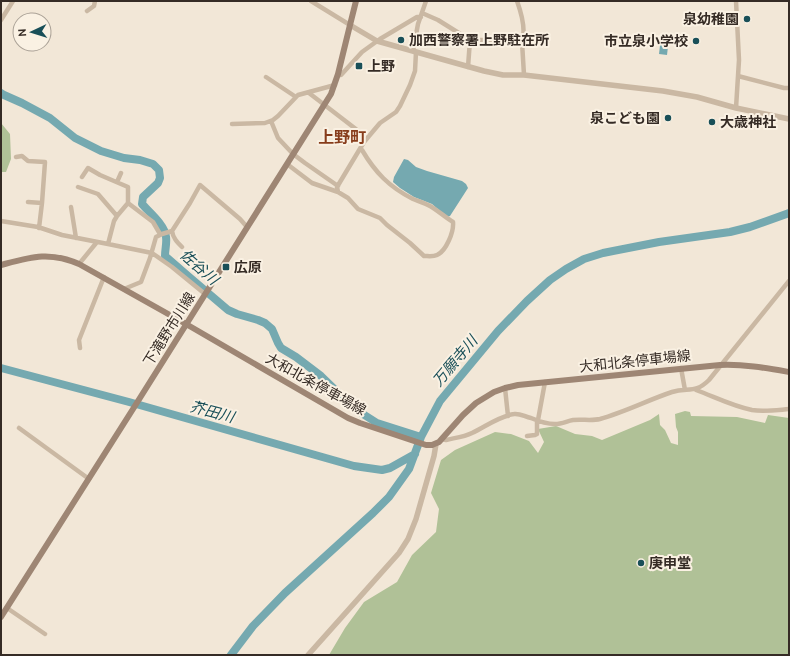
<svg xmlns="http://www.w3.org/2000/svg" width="790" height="656" font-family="Ubuntu,'Noto Sans JP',sans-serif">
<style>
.green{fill:#b0c197}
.water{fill:#75a9b0}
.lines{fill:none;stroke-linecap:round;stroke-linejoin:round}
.river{stroke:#75a9b0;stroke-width:8}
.minor{stroke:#cab8a3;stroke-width:4.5}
.tertiary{stroke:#cab8a3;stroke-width:5.5}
.secondary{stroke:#9e8674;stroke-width:6}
.poi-dot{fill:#194f58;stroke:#faf1e3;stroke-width:1.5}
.labels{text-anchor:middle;stroke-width:4;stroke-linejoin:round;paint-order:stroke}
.poi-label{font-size:14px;font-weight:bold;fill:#352b25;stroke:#faf1e3;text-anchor:start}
.street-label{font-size:14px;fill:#352b25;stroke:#faf1e3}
.water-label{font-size:15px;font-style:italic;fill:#194f58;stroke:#faf1e3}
.quarter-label{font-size:16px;font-weight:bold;fill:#873c1b;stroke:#faf1e3}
</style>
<rect width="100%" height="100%" fill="#f2e7d7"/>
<!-- green -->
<path class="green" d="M1 123 10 134 11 159 6 172H1Z
M685 411 690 412 691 416 737 417 765 423 768 415 789 418V655H329L345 628 364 602 397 582 412 555 436 532 439 509 431 493 441 460 455 450 495 432 511 434 529 441 538 453 544 442 538 429 556 426 575 434 592 436 602 440 650 420 659 414 660 425 665 430 671 443 678 445V432L676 427 675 414Z"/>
<!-- water -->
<path class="water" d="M661 37 669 38 667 55 659 54Z
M404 159 408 160 416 167 427 171 462 181 466 184 468 188 450 216 447 217 432 204 414 197 400 188 393 182 394 177Z"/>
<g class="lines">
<!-- river -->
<path class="river" d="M1 93 4 95 22 103 50 118 75 138 101 151 124 158 140 160 153 164 159 170 160 178 158 183 143 197 142 204C149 212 165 225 166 237 167 243 165 249 165 256L188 276 228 310 237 314 258 320 265 323 272 329 278 343 281 348 296 357 321 376 355 409 377 423 421 437
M1 368 129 402 354 466 382 470 390 468 415 454
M231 655 253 626 285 593 373 513 389 497 409 469 421 437 440 401 498 331 527 301 550 280 566 269 584 259 603 253 659 242 730 232 750 227 789 213"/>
<!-- minor -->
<path class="minor" d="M311 1 350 25
M517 1C521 12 526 30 522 42L524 75
M87 11 94 6 95 1
M422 13 438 20 470 40H522
M1 20 13 1
M413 51 418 24 426 1
M468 67 470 40
M338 74 341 75 362 52 380 39 417 17H421
M738 76 784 88H789
M266 77 296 97
M309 93 361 133 364 142
M736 108 739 60 736 1
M271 121 278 138 293 154 305 163 338 186
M232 124 265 123 273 120 278 116 298 95 335 85
M16 157 22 156 28 161 45 162 42 203 39 228
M287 164 312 183 338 192 348 198 358 209 380 218 387 225 410 243 424 256C428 256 433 257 437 255 446 251 454 232 453 222 445 217 437 210 430 206 425 203 418 201 413 199 389 187 375 172 362 150L360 149
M82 177 88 168 100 175 128 187V203L153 222 160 234
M117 182 121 173
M78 187 98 194 117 216
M338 192 337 187 364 142 380 123 396 112 400 106 410 85 415 71 416 52
M28 202 42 203
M71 207 76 238
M1 221 38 227 62 235 108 244 152 253 172 267 205 294
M108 244 114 221 117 216 128 203
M182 247C177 242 173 238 172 231L190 203 200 185 240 219 247 227
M79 264 97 242
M124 289 141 282 150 258 156 237 162 234 172 231
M80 348 79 340 104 277
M681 368 685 390
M505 388 508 416
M696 389V390C715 397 732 406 752 410 764 412 777 410 789 409
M538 420 545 382
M19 428 89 479
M527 436 535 435 537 434V420
M442 439 446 440C454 438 464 437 472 433 485 427 499 416 514 414 520 413 525 417 531 418 538 421 548 424 555 424 562 424 567 421 573 420 582 419 592 421 600 419 625 412 648 400 672 392 688 387 695 394 709 380L789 281
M7 608 45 634"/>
<!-- tertiary -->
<path class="tertiary" d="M350 25 377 41 484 71 503 75H524L663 91 697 97 736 108 789 119
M308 655 399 553 408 539 416 519 434 456 436 444"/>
<!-- secondary -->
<path class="secondary" d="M1 265C31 257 49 251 79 264L186 324 348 418 360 423 426 445H432L439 442 463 415 476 403 494 392 505 388 518 385 720 365C744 364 766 368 789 372
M1 617 133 409 331 94 338 74 350 25 356 1"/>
</g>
<!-- markers -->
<g class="poi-dot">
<circle cx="747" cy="19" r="4"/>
<circle cx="401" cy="40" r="4"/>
<circle cx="696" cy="41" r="4"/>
<rect x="355" y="62" width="8" height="8" rx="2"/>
<circle cx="668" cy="118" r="4"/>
<circle cx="712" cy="122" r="4"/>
<rect x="222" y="263" width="8" height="8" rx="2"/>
<circle cx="641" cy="563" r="4"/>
</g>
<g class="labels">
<!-- poi labels -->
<g class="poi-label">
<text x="739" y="24" text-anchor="end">泉幼稚園</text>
<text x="409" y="45">加西警察署上野駐在所</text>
<text x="688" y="46" text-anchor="end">市立泉小学校</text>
<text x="367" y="71">上野</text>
<text x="660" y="123" text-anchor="end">泉こども園</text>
<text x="720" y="127">大歳神社</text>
<text x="234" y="272">広原</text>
<text x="649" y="568">庚申堂</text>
</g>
<!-- street labels -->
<g class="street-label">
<text transform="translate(169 329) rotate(-58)" y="5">下滝野市川線</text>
<text transform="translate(635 361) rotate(-6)" y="5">大和北条停車場線</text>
<text transform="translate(316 384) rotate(29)" y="5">大和北条停車場線</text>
</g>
<!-- water labels -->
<g class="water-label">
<text transform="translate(199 267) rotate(41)" y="5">佐谷川</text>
<text transform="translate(455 361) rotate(-50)" y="5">万願寺川</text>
<text transform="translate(212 412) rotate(15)" y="5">芥田川</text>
</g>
<!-- quarter labels -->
<g class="quarter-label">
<text x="342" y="143">上野町</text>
</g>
</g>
<!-- border -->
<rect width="790" height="656" fill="none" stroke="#352b25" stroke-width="4"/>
<!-- north arrow -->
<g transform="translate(32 32) rotate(266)"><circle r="19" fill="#faf1e3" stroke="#aba297"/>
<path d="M0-3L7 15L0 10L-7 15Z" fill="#194f58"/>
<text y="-6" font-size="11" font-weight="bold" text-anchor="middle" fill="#352b25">N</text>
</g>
</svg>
